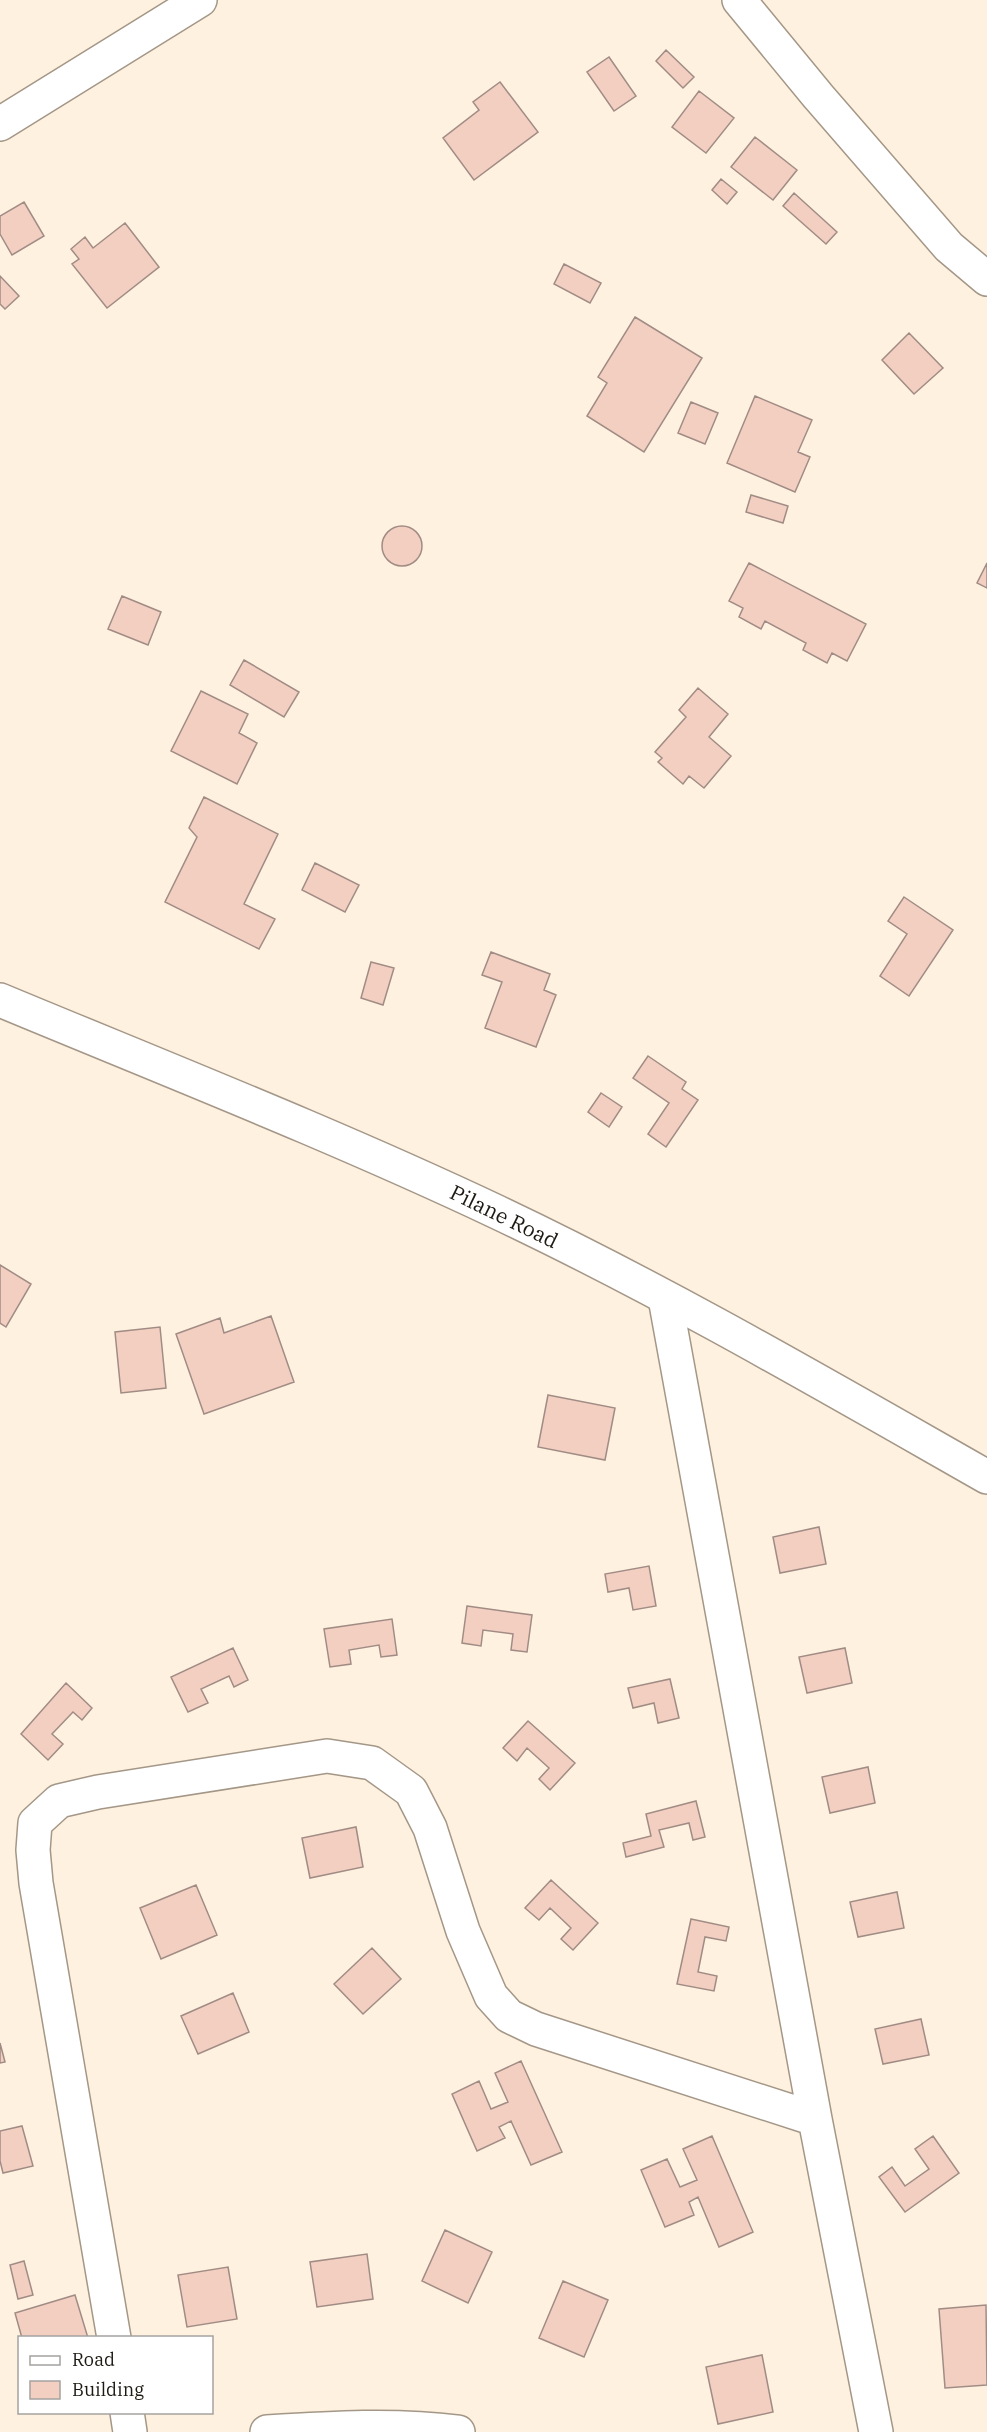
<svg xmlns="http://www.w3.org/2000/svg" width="987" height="2432" font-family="'IBM Plex Serif',serif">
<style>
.building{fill:#f3cfc2;stroke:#a18c85;stroke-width:1.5}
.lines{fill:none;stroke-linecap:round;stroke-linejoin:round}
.street-casing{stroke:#a49787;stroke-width:36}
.secondary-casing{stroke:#a49787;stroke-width:36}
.street{stroke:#fff;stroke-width:33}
.secondary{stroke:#fff;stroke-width:33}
.labels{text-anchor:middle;stroke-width:5;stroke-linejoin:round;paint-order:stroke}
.street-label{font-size:21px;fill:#1e1a13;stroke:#fff}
</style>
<rect width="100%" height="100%" fill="#fef1df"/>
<!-- building -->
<path class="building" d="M666 50 694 77 683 88 656 61Z
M609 57 636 96 614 111 587 72Z
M500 82 538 132 474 180 443 138 479 110 473 102Z
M699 91 734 118 706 153 672 127Z
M755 137 797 170 773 200 731 167Z
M721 179 737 192 727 204 712 190Z
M794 193 837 232 826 244 783 206Z
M24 202 44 236 12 255 0 234V216Z
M125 223 159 267 107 308 72 264 79 259 71 249 85 237 93 248Z
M564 264 601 283 590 303 554 284Z
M0 276 19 296 5 309 0 304Z
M635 317 702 358 644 452 587 416 607 383 598 377Z
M909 333 943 368 914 394 882 360Z
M755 396 812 420 798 452 810 457 795 492 727 463Z
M691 402 718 413 705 444 678 433Z
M751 495 788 506 783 523 746 512Z
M382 546a20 20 0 1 1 40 0a20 20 0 1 1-40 0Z
M749 563 866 624 847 661 832 653 827 663 803 650 806 643 765 621 761 629 739 617 743 608 729 601Z
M987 563V588L977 583Z
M122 596 161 612 148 645 108 629Z
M244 660 299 692 284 717 230 685Z
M698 688 728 714 709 737 731 756 704 788 689 776 683 784 658 762 662 758 655 752 686 717 679 710Z
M201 691 248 714 239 733 257 743 237 784 171 751Z
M204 797 278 834 244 904 275 919 259 949 165 902 197 837 189 828Z
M315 863 359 885 345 912 302 890Z
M904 897 953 930 909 996 880 976 907 934 888 921Z
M491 952 550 974 544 990 556 995 536 1047 485 1028 502 982 482 975Z
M371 962 394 968 383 1005 361 998Z
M648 1056 686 1082 682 1089 698 1100 666 1147 648 1134 669 1103 633 1078Z
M601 1093 622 1107 609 1127 588 1112Z
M0 1265 31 1284 6 1327 0 1323Z
M271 1316 294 1382 204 1414 176 1334 220 1318 224 1333Z
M160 1327 166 1388 121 1393 115 1332Z
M548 1395 615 1408 605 1460 538 1447Z
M819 1527 826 1564 780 1573 773 1537Z
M649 1566 656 1606 633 1610 629 1588 608 1592 605 1574Z
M467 1606 532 1615 527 1652 511 1650 513 1634 483 1630 481 1646 462 1643Z
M392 1619 397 1655 381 1657 379 1645 349 1650 351 1664 330 1667 324 1629Z
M233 1648 248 1680 234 1687 229 1676 201 1689 208 1703 188 1712 171 1677Z
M845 1648 852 1683 807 1693 799 1657Z
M670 1679 679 1718 658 1723 654 1703 633 1708 628 1688Z
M66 1683 92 1708 82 1720 73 1712 52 1734 63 1744 48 1760 21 1734Z
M528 1721 575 1763 550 1790 539 1779 549 1768 527 1748 517 1761 503 1748Z
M868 1767 875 1803 830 1813 822 1777Z
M696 1801 705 1837 693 1840 689 1823 659 1830 664 1847 626 1857 623 1843 651 1836 646 1814Z
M356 1827 363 1867 310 1878 302 1838Z
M551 1880 598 1923 573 1950 561 1939 571 1928 550 1908 539 1920 525 1908Z
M196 1885 217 1935 161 1959 140 1908Z
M897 1892 904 1928 858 1937 850 1902Z
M691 1919 729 1927 726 1941 705 1937 698 1972 717 1976 714 1991 677 1984Z
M372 1948 401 1979 363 2014 334 1984Z
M233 1993 249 2032 198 2054 181 2016Z
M921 2019 929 2055 883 2064 875 2029Z
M0 2043 5 2062 0 2063Z
M521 2061 562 2152 531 2165 511 2121 499 2127 505 2138 477 2151 452 2094 479 2081 491 2109 508 2102 495 2073Z
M22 2126 33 2166 3 2173 0 2161V2131Z
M712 2136 753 2232 719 2247 698 2197 689 2202 694 2215 665 2227 641 2170 667 2159 680 2187 697 2180 683 2149Z
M933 2136 959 2173 905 2212 879 2177 892 2167 905 2186 929 2169 915 2149Z
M445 2230 492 2252 468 2303 422 2281Z
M367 2254 373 2299 317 2307 310 2262Z
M24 2261 33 2295 18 2299 10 2265Z
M228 2267 237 2319 187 2327 178 2275Z
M563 2281 608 2300 584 2357 539 2338Z
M75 2295 88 2338H22L15 2313Z
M986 2305 987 2385 945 2388 939 2309Z
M762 2355 773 2412 718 2424 706 2367Z"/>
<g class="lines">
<defs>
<path id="street" d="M739 0 818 96 949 247 987 279
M0 124 200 0
M665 1298 815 2119 876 2432
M114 2338 36 1883 33 1850 35 1823 59 1801 98 1792 327 1756 372 1763 411 1791 430 1828 463 1931 491 1996 509 2016 536 2029 815 2119
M127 2412 130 2432
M267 2432C331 2428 395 2424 458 2432"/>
<path id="secondary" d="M0 1000C166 1069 334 1135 497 1212 664 1291 827 1386 987 1477"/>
</defs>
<!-- street casing -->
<use href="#street" class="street-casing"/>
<!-- secondary casing -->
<use href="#secondary" class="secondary-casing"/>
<!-- street -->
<use href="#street" class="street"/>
<!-- secondary -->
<use href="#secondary" class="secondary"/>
</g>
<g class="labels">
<!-- street labels -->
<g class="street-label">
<text transform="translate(504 1217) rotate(26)" y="7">Pilane Road</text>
</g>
</g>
<!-- legend -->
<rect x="18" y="2336" width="195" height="78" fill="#ffffff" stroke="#a5a3a1" stroke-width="1.5"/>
<rect x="30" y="2356" width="30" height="9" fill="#ffffff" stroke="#a5a3a1" stroke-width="1.5"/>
<text x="72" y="2366" font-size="18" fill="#1e1a13">Road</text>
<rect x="30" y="2381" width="30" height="18" fill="#f3cfc2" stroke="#a5a3a1" stroke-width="1.5"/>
<text x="72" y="2396" font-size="18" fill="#1e1a13">Building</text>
</svg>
